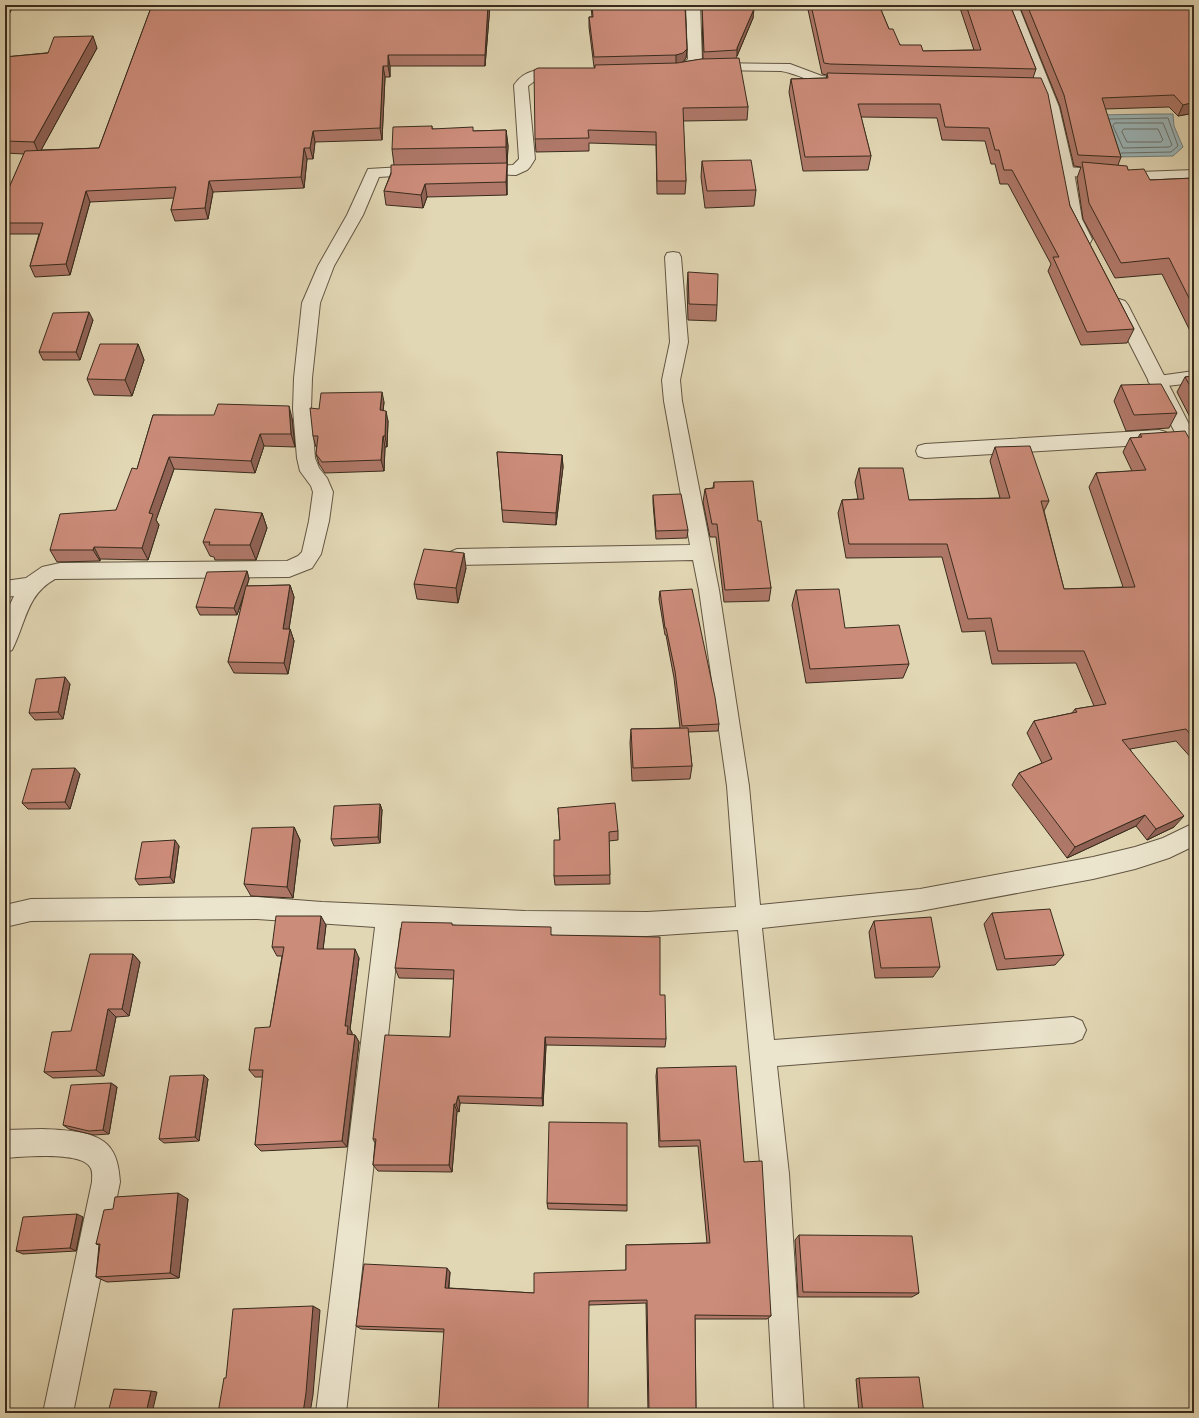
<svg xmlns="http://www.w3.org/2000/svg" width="1199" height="1418" font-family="'Old Standard TT',serif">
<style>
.water{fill:#9bb6b9;stroke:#737e7b}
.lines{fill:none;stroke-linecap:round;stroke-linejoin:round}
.shore{stroke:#6a706b;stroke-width:1}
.minor-casing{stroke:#625643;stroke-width:2}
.tertiary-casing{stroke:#625643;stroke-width:2}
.minor{fill:#ece5ce;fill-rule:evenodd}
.tertiary{fill:#ece5ce;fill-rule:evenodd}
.wall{fill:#af7869;stroke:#382b1d}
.shaded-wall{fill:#8f6255;stroke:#382b1d}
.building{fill:#cc8c7a;stroke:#382b1d}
</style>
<rect width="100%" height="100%" fill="#e2d7b4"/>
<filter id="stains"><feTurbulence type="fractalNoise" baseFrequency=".005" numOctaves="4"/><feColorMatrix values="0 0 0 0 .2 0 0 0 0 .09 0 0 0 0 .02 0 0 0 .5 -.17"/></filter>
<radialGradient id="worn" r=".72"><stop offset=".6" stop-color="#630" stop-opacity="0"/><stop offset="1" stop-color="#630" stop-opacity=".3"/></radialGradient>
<!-- water -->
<path class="water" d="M1154 114H1173L1174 126 1183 147 1173 156 1117 157 1099 115Z"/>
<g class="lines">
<!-- shore -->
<path class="shore" d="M1109 119 1168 118 1178 146 1171 152 1121 153
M1115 123H1163L1172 145 1169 147 1123 148 1113 126Z
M1124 129H1158L1163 140 1161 142H1127L1122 132Z"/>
<defs>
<path id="minor" d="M686 5H700L702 60 693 70 668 74 663 73 661 70 663 67 684 63 688 59Z
M712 63 790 64 822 76 846 79 848 82 846 85C821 91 803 74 781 71L707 70 705 67 707 64Z
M564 69 569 70 571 73 569 76 539 78 528 86 535 159 530 167 527 170 516 175 472 173 469 170 472 167 513 165 519 159 514 85C526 67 545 69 564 69Z
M420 166 425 168 428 171 425 174 379 177 363 215 334 266 320 303 312 378 311 409 315 458 319 468 327 478 333 492 329 521 321 554 312 568 289 577 55 579C26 595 26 623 12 650L5 653V615L14 596 5 597V581L26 578 42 567 60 563 287 561 298 556 302 552 309 521 313 492 311 486 300 471 297 458 293 409 294 378 302 303 318 266 347 215 368 169Z
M1066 167 1139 172 1194 170V180L1139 182 1061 175 1058 172 1061 169Z
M673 252 679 253 681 257 688 342 680 380 682 401 719 590 749 786 760 905 920 889 1093 857 1135 847 1163 838 1194 823V846L1169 858 1135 869 1093 879 920 911 762 928 774 1040 1073 1017 1082 1021 1086 1030 1082 1039 1073 1043 777 1066 789 1174 804 1413H774L761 1174 738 930 647 936 525 935 400 928 346 1413H316L375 927 257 919 31 921 5 927V905L31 899 257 897 322 902 525 911 647 912 736 907 727 786 699 590 693 560 457 565 450 562 447 557 450 552 457 549 690 545 664 401 662 380 670 342 665 257 667 253Z
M1194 371V383L1157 387 1151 385 1148 381 1151 377Z
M1159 430 1166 432 1168 437 1166 442 1159 444 925 458 918 456 916 451 918 446 925 444Z
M42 1129C62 1130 99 1130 111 1149 118 1159 119 1171 120 1182L73 1413H43L92 1182C92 1178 93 1170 90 1167 80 1151 22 1157 5 1158V1130Z"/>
<path id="tertiary" d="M1004 5H1018L1059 107 1074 172 1082 219 1092 239 1090 243 1084 244 1078 243 1066 219 1058 172 1045 107Z
M1119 299 1125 301 1128 305 1194 434V459L1187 457 1185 452 1110 305 1113 301Z"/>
</defs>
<!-- minor casing -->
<use href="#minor" class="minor-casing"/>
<!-- tertiary casing -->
<use href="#tertiary" class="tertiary-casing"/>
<!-- minor -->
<use href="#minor" class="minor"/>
<!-- tertiary -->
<use href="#tertiary" class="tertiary"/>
</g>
<!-- wall -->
<path class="wall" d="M152 5H490L485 66H390V77H385L382 140 315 142 313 159H307L304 188 213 192 208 219 175 221 171 210 174 198 90 202 70 275 35 277 30 266 39 234H5V197L24 154 5 153V57L97 48 41 150 99 148Z
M591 5H685L687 49 686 58 683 62 703 59 702 5H753V18L737 56 736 58 748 107 747 120 683 121 686 181 685 194H657L656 145 589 143V151L536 152 535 139 595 68V67H594L589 27V17H592Z
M807 5H879L889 29 900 45 923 51 974 50 959 5H1010L1036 69 1033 78 1070 206 1134 329 1127 343 1081 345 1048 271 1051 264 1008 184H1000L995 164H991L985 141 942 140 937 118 861 117 871 156 868 170 803 171 789 92 791 79 826 78 827 75 822 74Z
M1019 5H1194V113L1178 116 1169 107 1105 109 1121 157 1118 165 1150 180 1194 178V339L1162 274 1115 278 1083 219 1077 178 1081 167 1074 166 1060 106Z
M432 126V129L473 131 506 130 508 146 507 164V195L427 197 423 208 386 205 384 191 394 165 392 149Z
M702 161 756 190 754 206 705 208 701 177Z
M688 272 717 305 716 321 688 320 687 288Z
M93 320 80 360H43L39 352Z
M138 344 144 360 132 396 94 395 87 379Z
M1194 376V423H1193L1177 392 1185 377Z
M1121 385 1177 413 1169 428 1126 431 1114 401Z
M384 402 383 411 388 421 387 447H385L384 471 325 473 319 464 316 454 317 447H316L313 436 319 409Z
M153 415 292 418 295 447 264 446 255 473 174 469 156 520 159 525 148 560 100 559V561L57 562 50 550 116 510 137 469Z
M1140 434 1194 447V761L1176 741 1130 749 1174 827 1147 840 1136 826 1067 858 1012 785 1019 773 1042 763 1027 733 1034 721 1072 713 1075 709 1094 706 1076 663 992 664 985 631 962 632 942 557 846 558 838 513 842 500 858 499 855 482 859 468 909 500 1000 498 990 461 995 447 1049 501 1044 511 1064 589 1123 587 1089 487 1096 473 1132 471 1123 452 1130 438H1138Z
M497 452 562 455 563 467 556 525 503 522Z
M714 482 758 521 771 588 769 601 724 602 716 537H710L703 502 705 489 713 488Z
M653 495 688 530 687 538 656 539 653 503Z
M262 513 267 528 256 560H215L214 557 210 556 203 542Z
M466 568 458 603 417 599 414 584Z
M247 571 249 579 247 586 290 585 294 597 289 629H290L294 641 288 674 234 673 228 662 244 596 237 615H200L196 607Z
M796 590 845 628 909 664 903 678 806 683 792 605Z
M660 591 719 724 718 731 688 732 692 766 690 779 632 781 630 743 631 729 680 728 674 678 666 635H665L659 599Z
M70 684 63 719 35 720 29 713Z
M80 774 70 809H28L22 803Z
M380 804 382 810 380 843 334 846 331 839Z
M558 808 618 831V840L609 841 610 884 555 885 554 876 560 840Z
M294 827 300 840 293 898 251 896 244 884Z
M179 846 174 883 139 885 135 879Z
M992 913 1064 955 1055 965 997 970 984 924Z
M874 921 940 967 933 977 875 978 869 932Z
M326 925 323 949 359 958 350 1029 352 1033V1035H355L359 1042 347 1147 261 1151 255 1145 263 1077H255L249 1070 270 1027 282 956H277L272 947Z
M452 925 552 935 660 995 666 1039 665 1047 546 1045 543 1106 460 1103 459 1112 457 1111 452 1172 378 1171 373 1165 375 1143 373 1139 450 1037 454 979 399 978 395 968Z
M133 954 140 962 129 1016 116 1017 104 1076 53 1078 44 1072 71 1031Z
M657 1068 744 1162 771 1316 767 1319H695L696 1411 694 1412H648L646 1303 590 1305 443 1332 361 1329 356 1326 450 1272 449 1288 534 1293 626 1270V1245L707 1243 698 1146 659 1147 656 1076Z
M208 1079 199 1141 164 1143 159 1139Z
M111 1083 117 1087 109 1134 94 1135 69 1129 63 1125Z
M188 1199 179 1278 107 1282 96 1277 99 1245 96 1244 113 1209Z
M547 1203 627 1205V1211L548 1209Z
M83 1217 76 1251 23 1254 16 1251Z
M799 1235 919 1293 912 1297H798L795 1240Z
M859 1378 924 1413H859L856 1379Z"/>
<!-- shaded-wall -->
<path class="shaded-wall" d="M5 5H14L5 22Z
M488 5H490L485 66V55Z
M754 9 753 18 737 56V48Z
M93 36 97 48 39 154 34 142Z
M687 49 686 58 682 63 676 65V55Z
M388 55 390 66V77L388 66Z
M383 66 385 77 382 140 380 128Z
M1194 102V113L1178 116 1183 105Z
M506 130 508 146 507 164 506 147Z
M313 131 315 142 313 159 310 148Z
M304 148 307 159 304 188 301 177Z
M507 163V195L506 182Z
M209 181 213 192 208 219 205 208Z
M425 184 427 197 423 208 421 195Z
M86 191 90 202 70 275 66 264Z
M89 312 93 320 80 360 76 352Z
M138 344 144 360 132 396 125 380Z
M382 392 384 402 382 421 380 410Z
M289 406 292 418 295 447 291 434Z
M386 411 388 421 387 447 385 436Z
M260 434 264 446 255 473 251 461Z
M383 436 385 447 384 471 381 460Z
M562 455 563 467 556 525V513Z
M169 457 174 469 156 520 159 525 148 560 142 548 149 513Z
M262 513 267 528 256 560 250 545Z
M94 547 100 559V561L93 550Z
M464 553 466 568 458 603 456 588Z
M247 571 249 579 237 615 234 608Z
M290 585 294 597 287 641 283 629Z
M290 629 294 641 288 674 284 663Z
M65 677 70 684 63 719 58 712Z
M75 768 80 774 70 809 65 802Z
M380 804 382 810 380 843 378 837Z
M1145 815 1136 826 1067 858 1075 847Z
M1184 816 1174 827 1147 840 1156 829Z
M294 827 300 840 293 898 287 887Z
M175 840 179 846 174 883 170 877Z
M321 916 326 925 322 958 317 949Z
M355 949 359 958 350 1029 352 1033V1042L347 1034 345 1026Z
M133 954 140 962 129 1016 122 1009Z
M108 1009 116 1017 104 1076 96 1070Z
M355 1035 359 1042 347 1147 342 1141Z
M545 1037 546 1045 543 1106 542 1098Z
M204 1075 208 1079 199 1141 195 1137Z
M111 1083 117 1087 109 1134 103 1130Z
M458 1096 460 1103 459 1112 456 1104Z
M454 1104 457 1111 452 1172 449 1165Z
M178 1193 188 1199 179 1278 170 1273Z
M77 1214 83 1217 76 1251 70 1248Z
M447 1268 450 1272 448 1292 445 1288Z
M313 1306 320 1310 313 1395 310 1413H303Z
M151 1391 157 1392 152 1413H146Z"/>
<!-- building -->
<path class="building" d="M152 5H488L485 55H388V66H383L380 128 313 131 310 148H304L301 177 209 181 205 208 171 210 176 187 86 191 66 264 30 266 43 223H5V197L25 151 99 148Z
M592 5H685L687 49 683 53 676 55 594 57 589 17H593Z
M702 5H753L754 9 737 48V50L704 52Z
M811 5H879L889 29H893L900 45H921L923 51 981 50 966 5H1010L1036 69 830 64 824 63Z
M1027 5H1194V102L1183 105 1174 95 1102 98 1121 157 1078 155 1064 95Z
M93 36 34 142 5 141V57L48 53 54 37Z
M739 58 748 107 683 108 686 181H657L656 132 588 130 589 138 535 139 534 70 538 68H595V65L677 63 701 59Z
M827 73 1041 78 1048 94 1070 206 1134 329 1087 332 1053 257H1059L1012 170H1004L999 150H995L989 128 945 127 940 104H858L871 156 805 157 791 79 828 78Z
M432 126V129L473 127V131L506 130V147L392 149 393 127Z
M751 160 756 190 707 191 702 161Z
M1082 162 1127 166 1128 170 1144 169 1150 180 1194 178V308L1169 258 1121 263 1089 203Z
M507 163 506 182 425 184 421 195 384 191 391 174V165Z
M688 272 718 274 717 305 689 304Z
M89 312 76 352H39L53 313Z
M100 344H138L125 380 87 379Z
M1194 376V393L1185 377Z
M1161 384 1177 413 1134 415 1121 385Z
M382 392 380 410 386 411 385 436H383L381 460 322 462 316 454 318 436H313L310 408 319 409 321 393Z
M218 404 289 406 291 434H260L251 461 169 457 149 513 153 514 142 548 94 547 93 550H50L60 514 116 510 132 468 137 469 153 415H214Z
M1185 431 1194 447V739L1186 729 1122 740 1184 816 1156 829 1145 815 1075 847 1019 773 1052 759 1034 721 1077 712 1075 709 1106 704 1084 651H998L991 618 968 619 947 544H849L842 500 864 499 859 468H903L909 500 1010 498 995 447 1030 446 1049 501H1041L1064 589 1135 587 1096 473 1146 470 1130 438 1142 437 1140 434Z
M497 452 562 455 556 513 502 510Z
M753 481 758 521H761L771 588 725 590 717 524H712L705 489 714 488V482Z
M681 494 688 530 656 531 653 495Z
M215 509 262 513 250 545H209L210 542H203Z
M424 549 464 553 456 588 414 584Z
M247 571 234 608 196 607 207 572Z
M290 585 283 629H290L284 663 228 662 246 586Z
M692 589 715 697 719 724 682 726 675 671 666 628H665L660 591Z
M839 589 845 628 899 625 909 664 810 669 796 590Z
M65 677 58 712 29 713 36 679Z
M688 728 692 766 633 768 631 729Z
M75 768 65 802 22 803 32 769Z
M615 803 618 831 609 832 610 875 554 876V840H560L558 808Z
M380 804 378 837 331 839 334 806Z
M294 827 287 887 244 884 252 828Z
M175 840 170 877 135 879 142 842Z
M1050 909 1064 955 1005 959 992 913Z
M276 916H321L317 949H355L345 1026H348L347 1034 355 1035 342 1141 255 1145 263 1070H249L255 1028 270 1027 284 947H272Z
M931 917 940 967 881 968 874 921Z
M402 922 452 923V925L551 927V935L660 937V995H665L666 1039 545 1037 542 1098 458 1096 456 1104H454L449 1165H373L376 1139H373L385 1035 450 1037 454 970 395 968Z
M90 954H133L122 1009H108L96 1070 44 1072 52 1032 71 1031Z
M736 1066 744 1162 762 1161 771 1316 695 1315 696 1411H649L647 1300 589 1301 588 1413H438L444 1329 356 1326 364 1264 447 1268 445 1288 534 1293V1273L626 1270V1245L710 1243 700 1140 660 1141 657 1068Z
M204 1075 195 1137 159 1139 170 1076Z
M111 1083 103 1130 89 1131 63 1125 71 1085Z
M549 1122 627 1123V1205L547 1203Z
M178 1193 170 1273 96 1277 100 1244H96L104 1210 113 1209 115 1197Z
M77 1214 70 1248 16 1251 23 1217Z
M799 1235 912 1236 919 1293 803 1292Z
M313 1306 306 1393 303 1413H218L224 1378H226L233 1309Z
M919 1377 924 1413H863L859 1378Z
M114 1389 151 1391 146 1413H108Z"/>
<!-- margin -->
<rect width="1199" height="1418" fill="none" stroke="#e2d7b4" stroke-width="20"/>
<rect x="6" y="6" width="1187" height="1406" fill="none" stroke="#382b1d" stroke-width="2"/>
<rect x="10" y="10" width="1179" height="1398" fill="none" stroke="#382b1d"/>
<rect width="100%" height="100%" filter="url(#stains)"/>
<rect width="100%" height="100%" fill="url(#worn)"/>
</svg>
